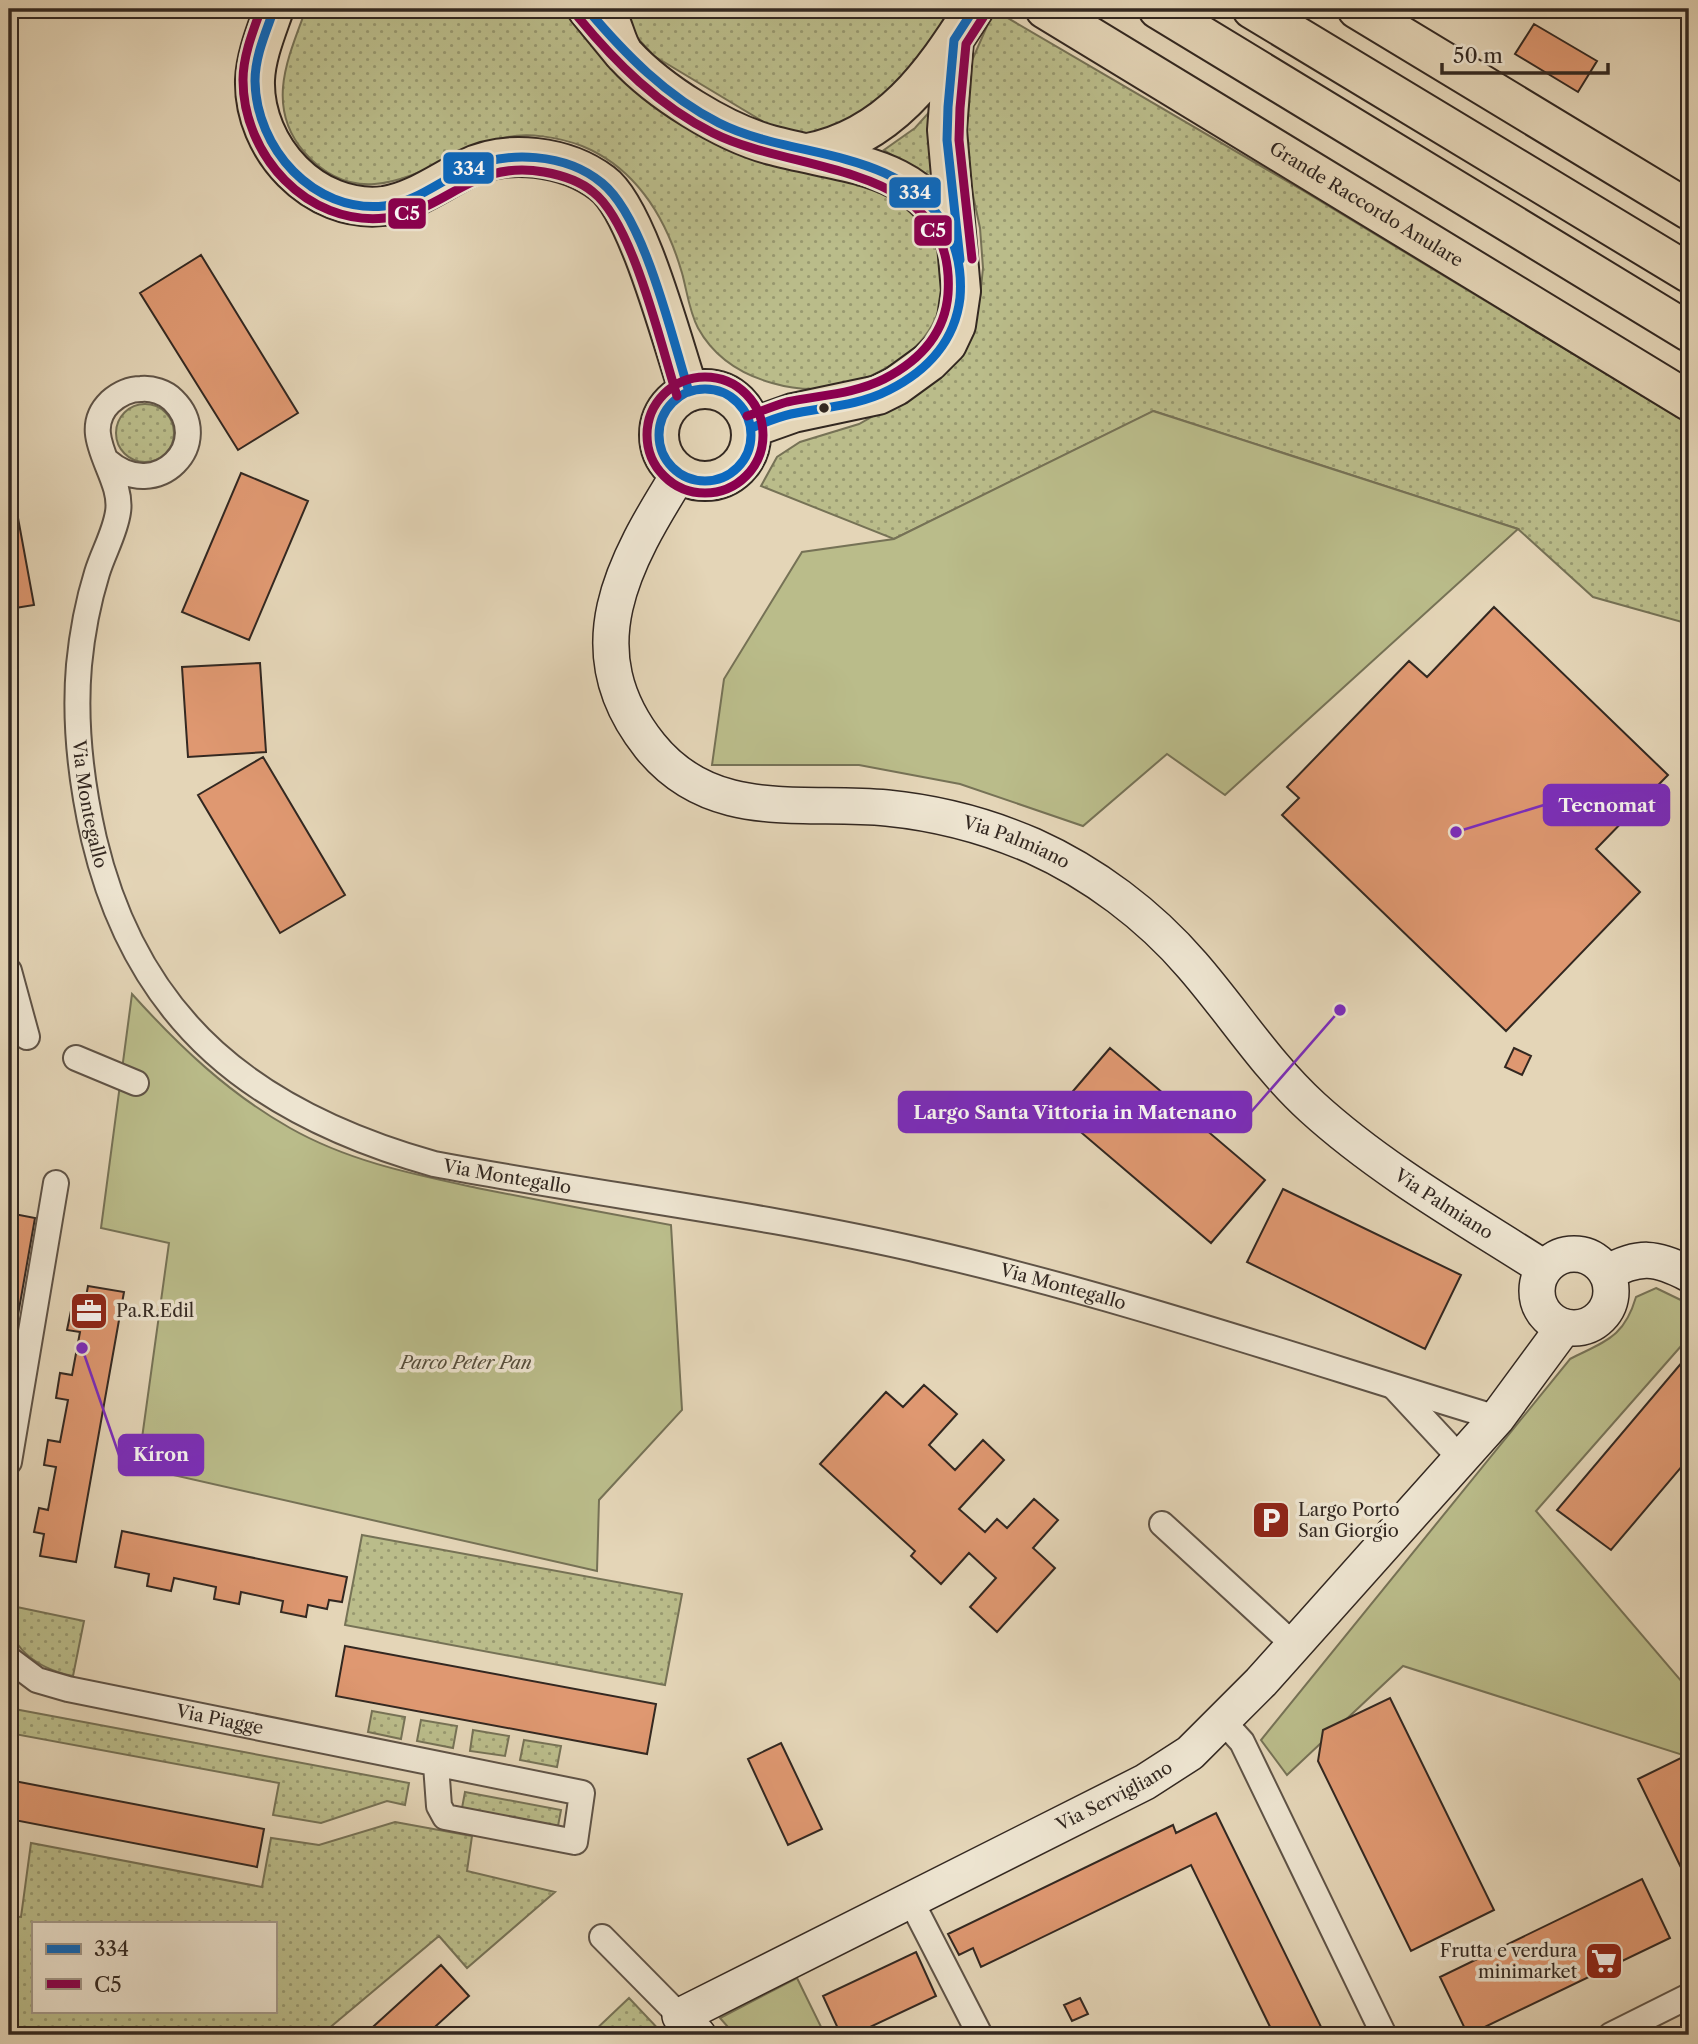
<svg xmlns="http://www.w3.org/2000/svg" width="1698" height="2044" font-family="'Libre Caslon Text',serif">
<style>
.grass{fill:url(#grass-dots);stroke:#767256;stroke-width:2;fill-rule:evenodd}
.park{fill:#babc8a;stroke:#767256;stroke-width:2}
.building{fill:#df9871;stroke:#332821;stroke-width:2}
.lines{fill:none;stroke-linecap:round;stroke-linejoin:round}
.street-casing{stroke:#5f5346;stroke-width:28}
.secondary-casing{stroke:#332821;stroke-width:38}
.primary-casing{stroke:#332821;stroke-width:42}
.highway-casing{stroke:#332821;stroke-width:42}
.street{stroke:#ede4d0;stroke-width:24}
.secondary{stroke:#ede4d0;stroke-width:35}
.primary{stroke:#e4d5b7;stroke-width:38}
.highway{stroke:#e4d5b7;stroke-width:38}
.bus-1-casing{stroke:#ede4d0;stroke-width:14}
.bus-2-casing{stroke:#ede4d0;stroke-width:14}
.bus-1{stroke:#0c69bf;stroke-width:9}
.bus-2{stroke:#8b004f;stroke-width:9}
.bus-dot{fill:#332821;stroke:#ede4d0;stroke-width:2.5}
.labels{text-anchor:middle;stroke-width:7;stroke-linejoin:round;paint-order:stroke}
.street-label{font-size:18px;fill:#332821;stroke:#ede4d0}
.poi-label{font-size:18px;fill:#332821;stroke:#ede4d0;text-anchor:start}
.park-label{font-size:18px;font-style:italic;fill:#554d3b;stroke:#ede4d0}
.leader{fill:none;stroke:#7b2cbf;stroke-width:2.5}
.callout-dot{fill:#7b2cbf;stroke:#ede4d0;stroke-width:2.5}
.callout{fill:#7b2cbf;stroke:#7b2cbf;stroke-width:2.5}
.callout-label{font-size:19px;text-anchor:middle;font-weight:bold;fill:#fff}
.line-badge{stroke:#ede4d0;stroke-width:2.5}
.badge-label{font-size:19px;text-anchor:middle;font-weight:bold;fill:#fff}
</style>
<defs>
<pattern id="grass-dots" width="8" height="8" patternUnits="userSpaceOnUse" patternTransform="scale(1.75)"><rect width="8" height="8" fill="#babc8a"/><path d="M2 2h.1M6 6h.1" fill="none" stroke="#989970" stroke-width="1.8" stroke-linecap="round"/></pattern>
</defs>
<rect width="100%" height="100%" fill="#e4d5b7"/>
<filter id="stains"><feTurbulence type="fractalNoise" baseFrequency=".00286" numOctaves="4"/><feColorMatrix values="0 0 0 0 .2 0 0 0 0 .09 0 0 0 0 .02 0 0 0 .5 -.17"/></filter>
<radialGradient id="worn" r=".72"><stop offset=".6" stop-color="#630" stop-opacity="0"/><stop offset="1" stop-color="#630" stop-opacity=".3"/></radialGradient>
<!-- grass -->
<path class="grass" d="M306 9H567L592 40C662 74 731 109 800 144 839 163 904 188 930 223 935 229 937 242 939 250 950 293 939 332 902 358 861 386 820 397 772 383 740 374 714 357 698 328 689 311 687 291 682 273 666 218 636 168 582 146 558 137 527 132 503 138 434 156 367 224 304 152 265 106 288 58 306 9Z
M621 9H950L924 57 894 96 814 137 772 127 654 56 632 32Z
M994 10 1302 190 1689 424V624L1593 597 1518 529 1154 411 894 539 761 486 777 457 800 442 859 424 903 399 980 297 983 268 980 228 958 125 967 72Z
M932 109 943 187 884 150 915 128Z
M116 433a29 29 0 1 1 58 0a29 29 0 1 1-58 0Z
M362 1535 682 1594 665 1685 345 1625Z
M12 1606 84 1621 73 1676C39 1669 1 1646 12 1606Z
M9 1708 409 1783 405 1805 387 1801 321 1823 273 1815 279 1783 9 1733Z
M372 1711 405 1717 401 1739 368 1732Z
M421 1720 457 1726 453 1748 417 1741Z
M473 1730 509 1736 505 1756 470 1751Z
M524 1740 561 1746 557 1767 520 1760Z
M465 1792 561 1810 558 1826 462 1808Z
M395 1822 472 1836 467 1871 555 1892 467 1968 439 1936 321 2035H9V1916L21 1917 31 1843 262 1887 271 1838 319 1845ZM33 1923H275V2011H33Z
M629 1998 664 2035H590Z"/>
<!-- park -->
<path class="park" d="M1153 411 1518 529 1225 795 1167 754 1083 826 960 784 859 765H712L724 679 802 552 894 539Z
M132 994C179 1046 228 1093 290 1128 348 1161 412 1174 477 1188 542 1201 606 1213 671 1225L682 1410 599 1500 597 1571 138 1467 169 1243 101 1228Z
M1656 1288 1689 1304V1337L1536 1511 1689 1690V1757L1403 1666 1287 1775 1261 1740 1570 1359C1605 1341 1624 1338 1636 1297Z
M797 1978 825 2035H735L720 2018Z"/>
<!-- building -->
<path class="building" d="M1534 24 1597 61 1578 92 1515 54Z
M201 255 298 413 238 450 140 293Z
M241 473 308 501 249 640 182 612Z
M18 518 34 605 9 609V519Z
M1494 607 1668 775 1596 849 1640 892 1506 1031 1282 815 1299 798 1287 787 1409 661 1427 677Z
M260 663 266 752 188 757 182 667Z
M263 757 345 895 280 933 198 795Z
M1110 1048 1265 1180 1211 1243 1056 1111Z
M1514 1048 1531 1056 1522 1075 1505 1067Z
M1283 1189 1461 1275 1425 1349 1247 1262Z
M9 1213 35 1218 18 1315 9 1314Z
M88 1286 124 1292 76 1562 40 1556 44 1534 34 1532 39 1508 48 1510 56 1467 44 1465 48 1440 60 1442 68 1400 56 1398 60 1373 72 1375 80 1332 67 1330 72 1306 84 1308Z
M1689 1354V1458L1611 1550 1557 1510Z
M924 1385 957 1414 929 1445 955 1470 983 1440 1004 1460 959 1509 985 1532 997 1519 1007 1528 1034 1499 1058 1520 1033 1548 1055 1568 997 1632 970 1607 996 1578 969 1553 941 1584 911 1556 915 1551 820 1464 886 1392 903 1407Z
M122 1531 347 1577 342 1602 329 1600 327 1609 308 1605 306 1617 281 1612 283 1601 241 1592 239 1604 214 1599 216 1587 174 1578 171 1591 147 1586 149 1574 115 1567Z
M345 1646 656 1704 647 1754 336 1696Z
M1390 1698 1494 1910 1411 1951 1318 1761 1323 1730Z
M781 1743 822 1829 788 1845 748 1759Z
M1689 1754V1884L1638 1779Z
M9 1780 264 1829 257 1867 9 1819Z
M1216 1813 1325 2035H1274L1191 1865 981 1967 973 1948 959 1955 948 1934 1173 1825 1176 1833Z
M1642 1879 1670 1938 1468 2035 1440 1977Z
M916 1952 936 1996 853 2035H841L823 1996Z
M441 1965 469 1996 426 2035H364Z
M1080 1998 1088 2014 1072 2021 1064 2005Z"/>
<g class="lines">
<defs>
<g id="street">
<path id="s1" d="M107 461C157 505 216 442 173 400 165 392 152 388 141 389 129 389 119 394 110 402 76 435 124 474 118 512 115 533 103 553 97 573 88 602 82 634 79 665 74 723 81 782 94 839 138 1024 257 1114 434 1164 598 1195 764 1214 927 1252 1119 1296 1308 1361 1497 1418"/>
<path d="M9 971 27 1037"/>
<path d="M76 1058 136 1083"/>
<path d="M1395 1388 1460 1458"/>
<path d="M9 1462 56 1183"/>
<path d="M1162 1524 1294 1645"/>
<path id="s2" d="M9 1659 37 1680 68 1689 582 1793 575 1842 445 1817 439 1806 436 1765"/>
<path d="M1223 1721 1242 1742 1384 2035"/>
<path d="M910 1899 980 2035"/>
<path d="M602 1937 680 2016"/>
<path d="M1611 2035 1689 1996"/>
</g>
<g id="secondary">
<path id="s3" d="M679 474C624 562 573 650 650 746 712 823 801 800 887 808 937 813 987 826 1033 846 1093 873 1149 915 1192 965 1233 1012 1266 1065 1312 1107 1381 1170 1466 1218 1544 1268"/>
<circle cx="1574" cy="1291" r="37"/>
<path d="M1607 1273C1639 1255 1656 1257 1689 1274"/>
<path id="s4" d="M698 2035 680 2016 1145 1782 1190 1753 1261 1682 1497 1418 1564 1327"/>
</g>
<path id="primary" d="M274 9C266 32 256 56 255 80 253 148 314 214 384 206 413 202 440 182 466 169 507 148 566 156 602 183 638 209 673 345 689 392
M610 21C615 32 618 47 625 55 659 92 723 132 771 145 844 165 920 161 956 243
M808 153C889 137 932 75 974 9
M659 435a46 46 0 1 1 92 0a46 46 0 1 1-92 0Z
M751 428 793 413 878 395 896 386 929 362 947 344 956 325 961 291 947 130 954 40"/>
<g id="highway">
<path d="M587 9 623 53"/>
<path id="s5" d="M1045 9 1689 401"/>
<path d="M1158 9 1689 332"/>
<path d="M1252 9 1689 273"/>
<path d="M1357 9 1689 210"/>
</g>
</defs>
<!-- street casing -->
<use href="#street" class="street-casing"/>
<!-- secondary casing -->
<use href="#secondary" class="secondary-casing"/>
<!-- primary casing -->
<use href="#primary" class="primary-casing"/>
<!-- highway casing -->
<use href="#highway" class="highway-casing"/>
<!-- street -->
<use href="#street" class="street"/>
<!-- secondary -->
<use href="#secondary" class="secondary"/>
<!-- primary -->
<use href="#primary" class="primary"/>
<!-- highway -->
<use href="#highway" class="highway"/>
<defs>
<path id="bus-1" d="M274 9C266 32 255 56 255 81 256 148 313 213 384 206 414 203 439 182 466 169 507 150 566 153 602 183 645 218 672 338 689 392
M587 9C625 54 666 96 719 123 792 160 899 146 945 226 957 247 962 273 960 298 955 341 927 371 889 390 858 406 824 407 791 414 777 417 764 423 751 428
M960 260 947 140 948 107 954 40 974 9
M659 435a46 46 0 1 1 92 0a46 46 0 1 1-92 0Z"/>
<path id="bus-2" d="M261 9C253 31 243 56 243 80 243 155 307 226 385 218 447 212 471 159 544 172 561 175 580 181 593 192 633 223 661 346 677 396
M578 17C616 63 659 106 713 133 796 175 957 161 948 294 945 334 919 361 884 379 854 394 820 395 787 402 773 406 760 412 747 416
M972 259 959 140 960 108 966 44 984 16
M647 435a58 58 0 1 1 116 0a58 58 0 1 1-116 0Z"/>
</defs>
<!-- bus-1 casing -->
<use href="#bus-1" class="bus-1-casing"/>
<!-- bus-2 casing -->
<use href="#bus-2" class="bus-2-casing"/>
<!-- bus-1 -->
<use href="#bus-1" class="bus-1"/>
<!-- bus-2 -->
<use href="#bus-2" class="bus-2"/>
</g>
<!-- icons -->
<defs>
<symbol id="office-square" viewBox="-11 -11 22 22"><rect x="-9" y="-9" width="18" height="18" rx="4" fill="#8f2418" stroke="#ede4d0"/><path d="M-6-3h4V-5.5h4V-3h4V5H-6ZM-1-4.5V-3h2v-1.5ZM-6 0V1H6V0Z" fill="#fff"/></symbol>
<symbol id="parking-square" viewBox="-11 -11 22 22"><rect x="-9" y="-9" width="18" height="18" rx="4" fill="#8f2418" stroke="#ede4d0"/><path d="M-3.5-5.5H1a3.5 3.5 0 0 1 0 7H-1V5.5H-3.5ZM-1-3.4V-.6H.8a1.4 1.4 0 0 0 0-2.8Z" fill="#fff"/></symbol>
<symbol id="supermarket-square" viewBox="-11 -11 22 22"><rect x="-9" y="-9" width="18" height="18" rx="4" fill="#8f2418" stroke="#ede4d0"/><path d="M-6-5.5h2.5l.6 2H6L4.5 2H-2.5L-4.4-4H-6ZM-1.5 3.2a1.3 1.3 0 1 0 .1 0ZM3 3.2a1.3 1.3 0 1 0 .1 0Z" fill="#fff"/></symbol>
</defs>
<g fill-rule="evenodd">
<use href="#office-square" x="67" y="1289" width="44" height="44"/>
<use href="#parking-square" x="1249" y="1498" width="44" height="44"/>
<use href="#supermarket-square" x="1582" y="1939" width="44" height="44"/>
</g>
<!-- markers -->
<circle class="bus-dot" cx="824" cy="408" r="6"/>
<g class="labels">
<!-- street labels -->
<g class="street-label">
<text dy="6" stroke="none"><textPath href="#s5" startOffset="376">Grande Raccordo Anulare</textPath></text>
<text dy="6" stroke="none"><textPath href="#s1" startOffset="630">Via Montegallo</textPath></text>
<text dy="6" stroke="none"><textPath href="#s3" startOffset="686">Via Palmiano</textPath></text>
<text dy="6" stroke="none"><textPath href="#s1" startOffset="1237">Via Montegallo</textPath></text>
<text dy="6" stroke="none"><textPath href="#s3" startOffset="1253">Via Palmiano</textPath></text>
<text dy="6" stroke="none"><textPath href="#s1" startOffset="1804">Via Montegallo</textPath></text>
<text dy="6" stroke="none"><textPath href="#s2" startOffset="222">Via Piagge</textPath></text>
<text dy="6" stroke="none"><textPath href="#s4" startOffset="513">Via Servigliano</textPath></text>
</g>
<!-- poi labels -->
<g class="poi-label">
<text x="116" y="1317">Pa.R.Edil</text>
<text x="1298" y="1516">Largo Porto<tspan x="1298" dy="21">San Giorgio</tspan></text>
<text x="1577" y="1957" text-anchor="end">Frutta e verdura<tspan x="1577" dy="21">minimarket</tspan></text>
</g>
<!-- park labels -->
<g class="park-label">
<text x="466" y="1369">Parco Peter Pan</text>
</g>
</g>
<!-- callouts -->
<path class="leader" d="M1456 832L1544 805M1340 1010L1251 1112M82 1348L119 1455"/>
<g class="callout-dot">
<circle cx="1456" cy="832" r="7"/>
<circle cx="1340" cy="1010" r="7"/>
<circle cx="82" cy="1348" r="7"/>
</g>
<g class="callout">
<rect x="1544" y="785" width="125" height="40" rx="7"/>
<rect x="899" y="1092" width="352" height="40" rx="7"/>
<rect x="119" y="1435" width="84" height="40" rx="7"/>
</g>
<g class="callout-label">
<text x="1607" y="812">Tecnomat</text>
<text x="1075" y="1119">Largo Santa Vittoria in Matenano</text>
<text x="161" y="1461">Kíron</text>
</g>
<g class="line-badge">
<rect x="442" y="151" width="53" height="34" rx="7" fill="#0c69bf"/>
<rect x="888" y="176" width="54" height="33" rx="7" fill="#0c69bf"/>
<rect x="387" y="197" width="40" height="33" rx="7" fill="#8b004f"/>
<rect x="913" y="214" width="40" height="33" rx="7" fill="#8b004f"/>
</g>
<g class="badge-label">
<text x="469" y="175">334</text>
<text x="915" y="199">334</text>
<text x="407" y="220">C5</text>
<text x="933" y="237">C5</text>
</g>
<!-- margin -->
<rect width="1698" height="2044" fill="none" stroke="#e4d5b7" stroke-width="35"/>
<rect x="10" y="10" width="1677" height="2023" fill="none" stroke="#332821" stroke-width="3.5"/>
<rect x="18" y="18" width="1663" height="2009" fill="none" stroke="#332821" stroke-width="2"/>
<!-- legend -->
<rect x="32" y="1922" width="245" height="91" fill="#ede4d0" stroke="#a3998a" stroke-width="2"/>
<rect x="46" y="1944" width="35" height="10" fill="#0c69bf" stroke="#a3998a" stroke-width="2"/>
<text x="94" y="1956" font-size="21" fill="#332821">334</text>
<rect x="46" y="1979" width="35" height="10" fill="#8b004f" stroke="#a3998a" stroke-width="2"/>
<text x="94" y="1992" font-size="21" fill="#332821">C5</text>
<!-- scale -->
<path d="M1442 63v10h166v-10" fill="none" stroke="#332821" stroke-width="3.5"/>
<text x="1453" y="63" font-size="21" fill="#332821" stroke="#ede4d0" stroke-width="5" paint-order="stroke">50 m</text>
<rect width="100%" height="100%" filter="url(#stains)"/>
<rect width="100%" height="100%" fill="url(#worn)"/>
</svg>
